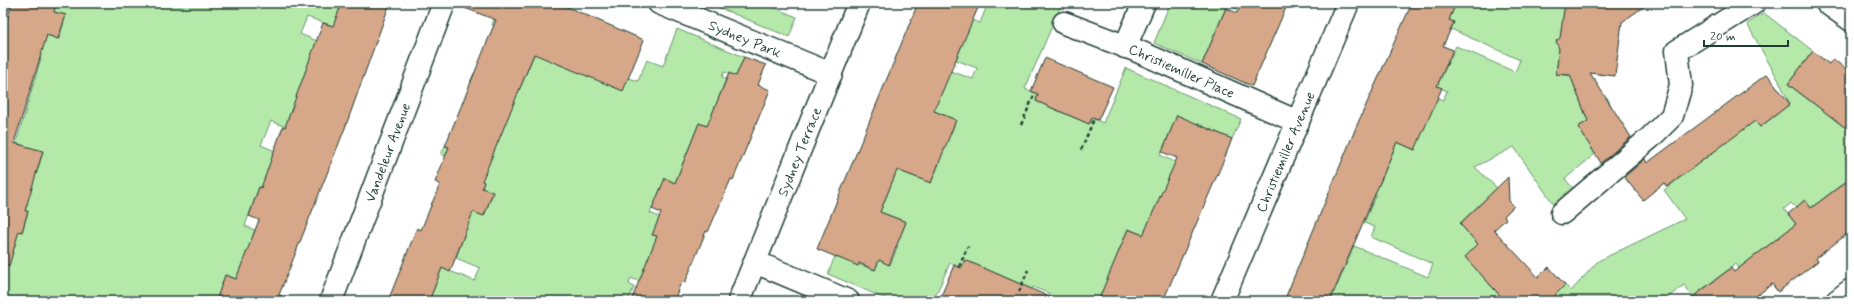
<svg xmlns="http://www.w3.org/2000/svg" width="1854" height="304" font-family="Mynerve,sans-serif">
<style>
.green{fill:#b5e9aa;stroke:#6a936f}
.building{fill:#d6a788;stroke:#1f3d34}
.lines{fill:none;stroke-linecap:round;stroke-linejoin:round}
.minor-casing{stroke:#1f3d34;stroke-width:25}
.path{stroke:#1f3d34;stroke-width:2.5;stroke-dasharray:4 3;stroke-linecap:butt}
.minor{stroke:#fff;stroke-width:22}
.labels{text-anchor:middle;stroke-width:3;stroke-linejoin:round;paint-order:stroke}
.street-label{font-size:14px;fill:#1f3d34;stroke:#fff}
</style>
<rect width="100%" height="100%" fill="#fff"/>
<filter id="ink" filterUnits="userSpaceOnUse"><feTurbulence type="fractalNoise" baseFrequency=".025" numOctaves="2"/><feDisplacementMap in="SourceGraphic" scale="8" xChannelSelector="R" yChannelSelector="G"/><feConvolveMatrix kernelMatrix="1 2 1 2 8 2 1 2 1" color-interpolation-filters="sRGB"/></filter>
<g filter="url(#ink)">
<!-- green -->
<path class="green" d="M56 3H342L333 26 307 17 300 34 317 41 290 129 271 121 261 145 275 151 277 194 259 187 245 226 255 230 253 235 261 289 226 275 216 301H3V244L8 228 22 232 28 212 3 204 8 167 36 175 43 152 16 143 41 58 22 52 47 35 59 39 66 15 54 12Z
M548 3H566L556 30 626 77 638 81 647 60 663 66 677 29 744 57 736 76 724 72 722 77 726 79 712 115 728 134 699 123 675 183 665 179 650 213 704 235H653L657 236 655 288 631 278 629 284 634 287 628 301H429L442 268 475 281 480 268 456 258 467 227 429 212 432 202 470 217 473 211 484 216 493 193 482 188 484 182 457 172 460 162 441 154 445 146 489 163 514 100 470 82 474 73 482 76 484 71 521 86 535 52 518 35 492 25 494 19Z
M708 3H762L797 17 789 37Z
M988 3H1062L1025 89 1038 94 1036 101 1089 124 1092 118 1103 123 1126 68 1241 119 1232 139 1177 116 1160 155 1190 169 1144 235 1128 229 1099 301H1047L1050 294 1033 287 1029 296 1018 283 965 260 961 268 950 263 933 301H891L828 274 835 256 875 270 879 260 890 265 898 246 870 235 902 232 906 222 880 212 897 170 931 183 939 164 916 154 930 123 952 131 956 120 934 111 939 67 973 79 977 68 956 60 962 45 949 40 959 15 980 23Z
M1170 3H1242L1239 10 1227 5 1202 64 1154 43Z
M1456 3H1565L1556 74 1596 79 1574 86 1584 110 1607 97 1611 106 1578 127 1595 154 1565 179 1573 188 1589 174 1591 177 1555 206 1514 147 1475 167 1497 188 1460 223 1478 244 1465 257 1505 301H1331L1333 296 1312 287 1316 277 1337 286 1354 246 1428 277 1433 264 1371 237 1375 227 1364 223 1376 194 1359 187 1380 183 1397 142 1415 150 1419 90 1443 100 1447 91 1437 86 1456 46 1515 72 1520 60 1451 29 1454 22 1449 20Z
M1764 13 1813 51 1788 84 1818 107 1837 83 1851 98 1835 120 1851 132V151L1845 159 1851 164V189L1845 182 1811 208 1805 200 1796 208 1791 203 1784 209 1796 224 1747 262 1739 268 1736 264 1693 296 1684 285 1663 301H1548L1565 285 1571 291 1598 261 1685 219 1664 190 1755 120 1760 127 1790 104 1779 81 1747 24Z"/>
<!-- building -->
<path class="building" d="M12 3H56L54 12 66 15 58 39 47 35 14 143 43 151 25 211H28L22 232 19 231 9 266 3 265V32Z
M342 3H390L345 128 279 295 289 299 288 301H216L225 275 236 279 259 220 249 216 259 187 261 188 283 126 285 127 323 23 333 26Z
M457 3H558L644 40 623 91 534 54 482 181 484 182 482 188 493 192 484 216 473 212 450 272 442 268 429 301H388L417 228 421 230 440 184 435 182 449 147 445 146 496 20 457 5Z
M918 3H980L934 111 956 120 931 183 897 170 880 212 906 222 889 265 879 260 875 270 859 263 858 266 817 249Z
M1242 3H1288L1252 86 1202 64 1226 8 1237 13Z
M1412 3H1456L1449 20 1454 22 1443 46 1453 50 1437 86 1442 88 1415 150 1397 142 1330 301H1284L1357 125Z
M1565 3H1649L1622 22 1615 76 1590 73 1631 137 1601 163 1578 127 1588 121 1570 75 1556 74 1559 49 1556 41 1560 38Z
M1813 51 1829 64 1833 59 1851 73V132L1788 84Z
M744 57 766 65 758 85 770 90 733 180 731 179 708 232 706 231 685 283 681 282 674 301H631L657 236 652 235 661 213 652 209 665 178 675 183 699 123 707 126 729 73 736 76Z
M1045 58 1113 87 1098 120 1092 118 1089 124 1036 101 1038 94 1031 91Z
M1767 74 1790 104 1760 127 1755 121 1667 187 1664 183 1643 200 1624 177 1645 159 1647 163Z
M1177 115 1232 139 1225 157 1163 301H1098L1128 229 1143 235 1177 158 1162 152Z
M1508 177 1509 201 1514 206 1504 216 1506 219 1494 230 1538 277 1549 267 1565 285 1555 295 1560 301H1505L1465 257 1478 244 1460 224Z
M1851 178V231L1816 258 1818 261 1778 292 1772 284 1750 301H1688L1731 268 1734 272 1796 224 1788 214 1805 200 1811 208Z
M965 260 993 272 1059 301H939L954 265 961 268Z"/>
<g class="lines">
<defs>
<g id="minor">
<path id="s1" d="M659 3 831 74"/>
<path d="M1827 3 1851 20"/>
<path id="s2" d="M1064 23 1135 50 1298 122"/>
<path d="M1125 47 1144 3"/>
<path d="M1562 213 1651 137 1672 116 1681 85 1677 51 1754 3"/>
<path d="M755 262 848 301"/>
<path id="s3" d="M331 301 444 3"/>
<path id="s4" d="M739 301 859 3"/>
<path id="s5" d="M1222 301 1348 3"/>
<path d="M1837 301 1851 290"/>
</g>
</defs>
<!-- minor casing -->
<use href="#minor" class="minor-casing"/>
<!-- path -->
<path class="path" d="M1021 125 1035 93
M1081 150 1094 119
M959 267 968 246
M1019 292 1028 270"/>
<!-- minor -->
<use href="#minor" class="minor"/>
</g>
</g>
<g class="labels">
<!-- street labels -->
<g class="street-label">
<text dy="5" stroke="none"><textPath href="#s1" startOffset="93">Sydney Park</textPath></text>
<text dy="5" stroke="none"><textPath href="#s2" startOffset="127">Christiemiller Place</textPath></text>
<text dy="5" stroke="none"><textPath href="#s3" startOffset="159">Vandeleur Avenue</textPath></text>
<text dy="5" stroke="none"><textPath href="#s4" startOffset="161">Sydney Terrace</textPath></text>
<text dy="5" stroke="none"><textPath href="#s5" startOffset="162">Christiemiller Avenue</textPath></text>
</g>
</g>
<!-- margin -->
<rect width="1854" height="304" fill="none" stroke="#fff" stroke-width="16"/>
<rect x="8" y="8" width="1838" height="288" fill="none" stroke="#1f3d34" stroke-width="1.5" filter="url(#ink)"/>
<!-- scale -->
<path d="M1704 40v6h84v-6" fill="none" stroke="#1f3d34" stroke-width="2"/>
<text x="1710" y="40" font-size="12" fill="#1f3d34" stroke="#ffffff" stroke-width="3" paint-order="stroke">20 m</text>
</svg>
